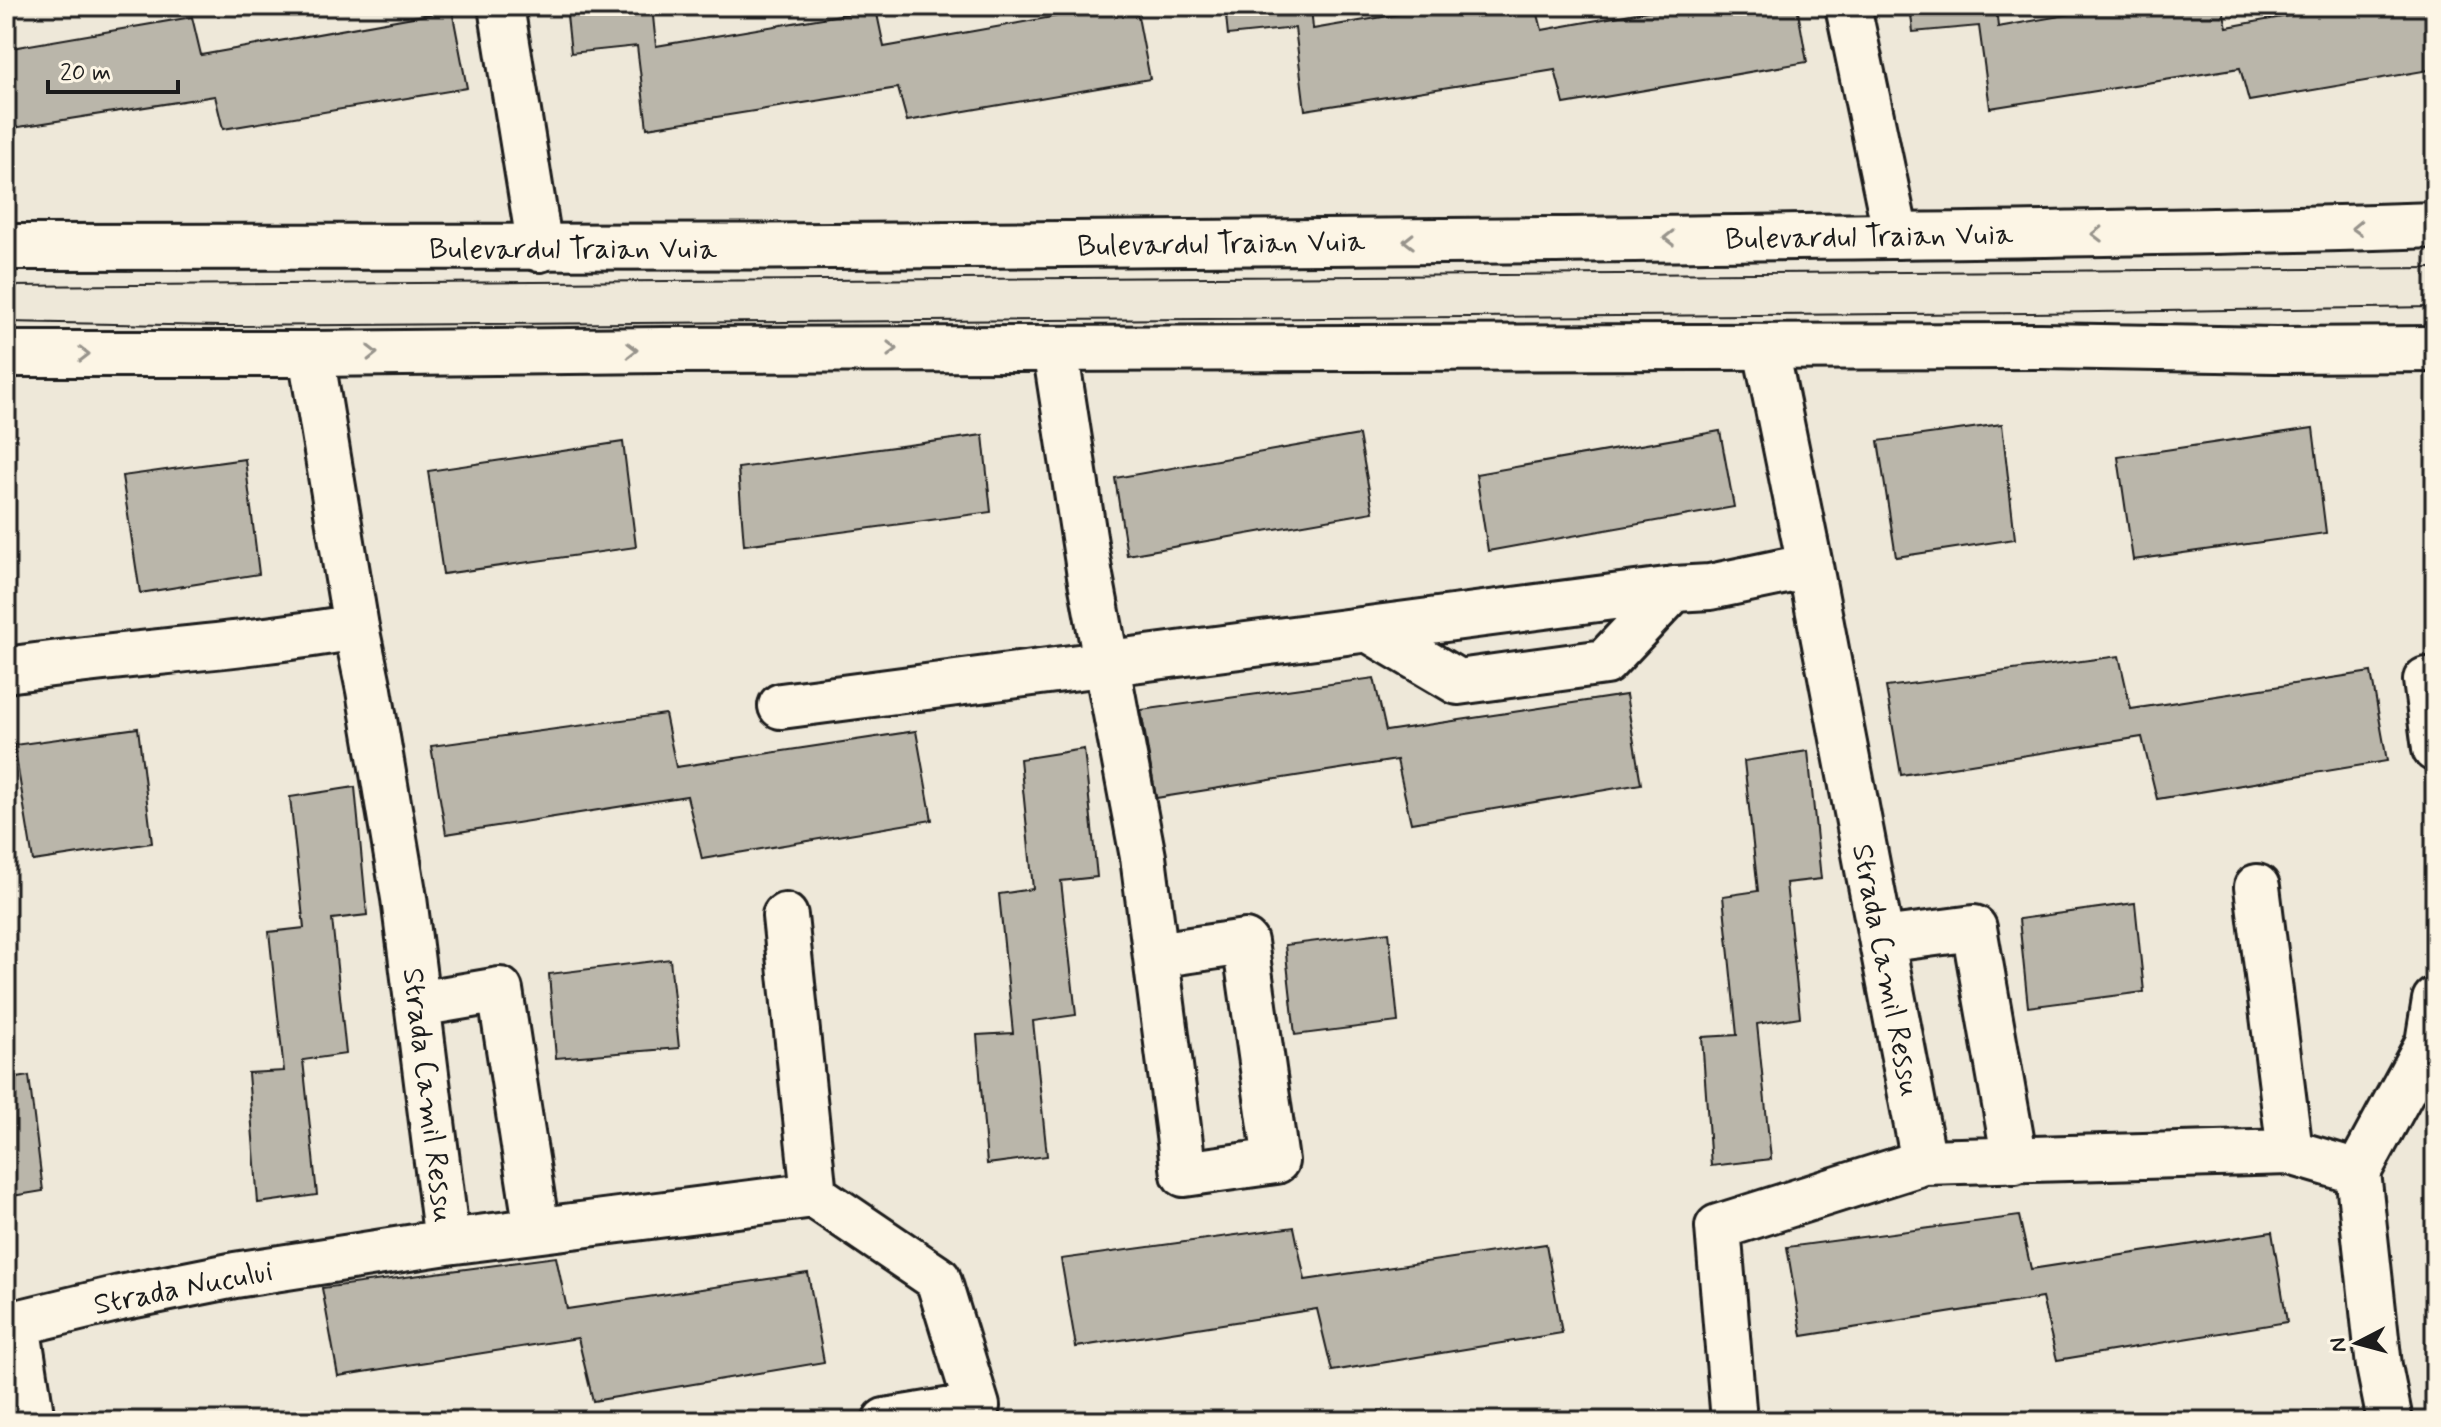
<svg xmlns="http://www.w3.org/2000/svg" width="2441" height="1427" font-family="Mynerve,sans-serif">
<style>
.building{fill:#bab6aa;stroke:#1c1c1c;stroke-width:2}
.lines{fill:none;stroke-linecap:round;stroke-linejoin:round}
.minor-casing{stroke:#1c1c1c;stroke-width:50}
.major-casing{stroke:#1c1c1c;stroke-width:50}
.minor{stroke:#fcf5e5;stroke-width:44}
.major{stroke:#fcf5e5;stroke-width:44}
.tram{stroke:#1c1c1c;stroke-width:2}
.oneway{stroke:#97938b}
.labels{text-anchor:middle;stroke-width:6;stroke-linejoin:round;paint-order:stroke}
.street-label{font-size:30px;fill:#1c1c1c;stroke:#fcf5e5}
</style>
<rect width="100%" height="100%" fill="#eee8d9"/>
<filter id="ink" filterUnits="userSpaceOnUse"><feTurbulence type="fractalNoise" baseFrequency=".0125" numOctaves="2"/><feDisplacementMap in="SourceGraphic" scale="16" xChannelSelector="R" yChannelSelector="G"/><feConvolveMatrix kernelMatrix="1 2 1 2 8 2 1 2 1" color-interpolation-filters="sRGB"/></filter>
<g filter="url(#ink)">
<!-- building -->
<path class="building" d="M566 6H652L656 46 876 9 884 47 1114 6H1136L1150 79 907 121 898 88 647 128 637 46 571 53Z
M1225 6H1311L1313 29 1446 6H1536L1542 30 1675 6H1797L1807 62 1564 104 1555 70 1305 110 1295 28 1228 35Z
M1910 6H1996L1998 27 2117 6H2222L2227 27 2343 6H2435V69L2249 101 2240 68 1990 108 1979 26 1913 32Z
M452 10 467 88 223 129 215 96 6 129V49L192 17 201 55Z
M2002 424 2015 539 1896 557 1878 441Z
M2313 428 2326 533 2133 560 2118 457Z
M1720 431 1734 507 1488 551 1476 474Z
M983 435 991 512 744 545 738 468Z
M1359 435 1373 512 1127 555 1115 478Z
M623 442 636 547 443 574 428 471Z
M245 459 259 574 140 593 122 476Z
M2119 656 2131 709 2371 672 2387 761 2157 799 2142 737 1901 775 1886 687Z
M1374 678 1386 731 1626 695 1641 784 1411 823 1397 760 1156 798 1141 710Z
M665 714 676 767 916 731 932 820 702 859 687 796 446 834 431 746Z
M138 728 152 843 33 861 14 745Z
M1084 749 1097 877 1061 881 1076 1015 1033 1021 1047 1156 987 1164 977 1035 1013 1033 999 894 1033 889 1020 759Z
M1808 751 1821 879 1786 883 1800 1017 1757 1024 1771 1159 1711 1166 1702 1037 1737 1035 1723 896 1758 891 1744 761Z
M355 787 367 915 332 919 346 1054 303 1060 317 1195 258 1203 248 1073 284 1071 269 932 304 928 290 797Z
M2135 903 2144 992 2028 1007 2019 919Z
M1389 932 1398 1022 1295 1035 1285 945Z
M670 959 679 1048 556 1058 549 974Z
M29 1076 43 1191 6 1197V1080Z
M2019 1216 2031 1269 2272 1232 2287 1322 2057 1360 2042 1298 1802 1336 1787 1247Z
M1294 1227 1305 1280 1546 1244 1562 1333 1332 1371 1317 1309 1076 1347 1061 1259Z
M556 1257 567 1309 808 1273 824 1362 593 1401 578 1338 338 1376 322 1288Z"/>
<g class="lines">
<defs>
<path id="minor" d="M501 6 540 249
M1848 6 1896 236
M1055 349 1090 576 1143 857 1184 1174 1276 1161 1245 942 1156 955
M1766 349 1810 566 1924 1162 2290 1152 2358 1172
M311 354 356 627 369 690 404 898 447 1242
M1368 629 1458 682 1605 662 1674 589
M6 670C122 653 240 647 356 627
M2435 680H2426L2435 749
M781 706 1674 589 1710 587 1810 566
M2257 887 2290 1152
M785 916 814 1195
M1882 940 1974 928 2015 1161
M418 1004 500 990 537 1230
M32 1421 17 1323 120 1298 235 1275 447 1242 814 1195 938 1279 977 1406 885 1421
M1734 1421 1718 1227 1924 1162
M2390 1421 2379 1366 2358 1172 2428 1043 2435 1000"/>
<path id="major" d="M6 247C523 249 1039 246 1556 240 1849 236 2142 235 2435 225
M6 354H311L663 350 2041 346 2276 350 2435 349"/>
</defs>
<!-- minor casing -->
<use href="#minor" class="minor-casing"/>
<!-- major casing -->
<use href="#major" class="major-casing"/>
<!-- minor -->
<use href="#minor" class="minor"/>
<!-- major -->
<use href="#major" class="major"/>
<!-- tram -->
<path class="tram" d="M6 286 2435 268
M6 322 221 326 2031 313 2435 307"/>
</g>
<!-- one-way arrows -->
<defs><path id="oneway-chevron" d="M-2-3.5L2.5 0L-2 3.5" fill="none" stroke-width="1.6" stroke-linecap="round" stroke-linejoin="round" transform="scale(2)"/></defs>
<g class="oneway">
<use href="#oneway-chevron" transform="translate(2357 228) rotate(178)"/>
<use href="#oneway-chevron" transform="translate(2097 234) rotate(179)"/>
<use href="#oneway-chevron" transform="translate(1669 238) rotate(179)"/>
<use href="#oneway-chevron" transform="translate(1409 241) rotate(179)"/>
<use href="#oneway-chevron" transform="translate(892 349)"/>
<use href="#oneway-chevron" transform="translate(632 350) rotate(-1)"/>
<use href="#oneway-chevron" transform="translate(372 353) rotate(-1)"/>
<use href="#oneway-chevron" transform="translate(84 354)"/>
</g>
</g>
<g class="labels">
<!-- street labels -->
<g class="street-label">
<text transform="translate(1869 236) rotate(-1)" y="10">Bulevardul Traian Vuia</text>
<text transform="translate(1221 243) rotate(-1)" y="10">Bulevardul Traian Vuia</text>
<text x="573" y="258">Bulevardul Traian Vuia</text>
<text transform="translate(1887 970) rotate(79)" y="10">Strada Camil Ressu</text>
<text transform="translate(429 1095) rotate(83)" y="10">Strada Camil Ressu</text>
<text transform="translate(183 1287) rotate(-11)" y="10">Strada Nucului</text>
</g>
</g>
<!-- margin -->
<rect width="2441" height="1427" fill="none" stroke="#fcf5e5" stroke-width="32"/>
<rect x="16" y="16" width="2409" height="1395" fill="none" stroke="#1c1c1c" stroke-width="3" filter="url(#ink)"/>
<!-- north arrow -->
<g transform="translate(2357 1343) rotate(264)" stroke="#fcf5e5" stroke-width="6" paint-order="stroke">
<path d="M0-6L14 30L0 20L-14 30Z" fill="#1c1c1c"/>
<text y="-12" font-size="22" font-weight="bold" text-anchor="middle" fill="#1c1c1c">N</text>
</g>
<!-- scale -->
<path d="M48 80v12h130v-12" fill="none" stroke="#1c1c1c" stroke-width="4"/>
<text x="60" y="80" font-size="24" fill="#1c1c1c" stroke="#fcf5e5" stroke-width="6" paint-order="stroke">20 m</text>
</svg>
